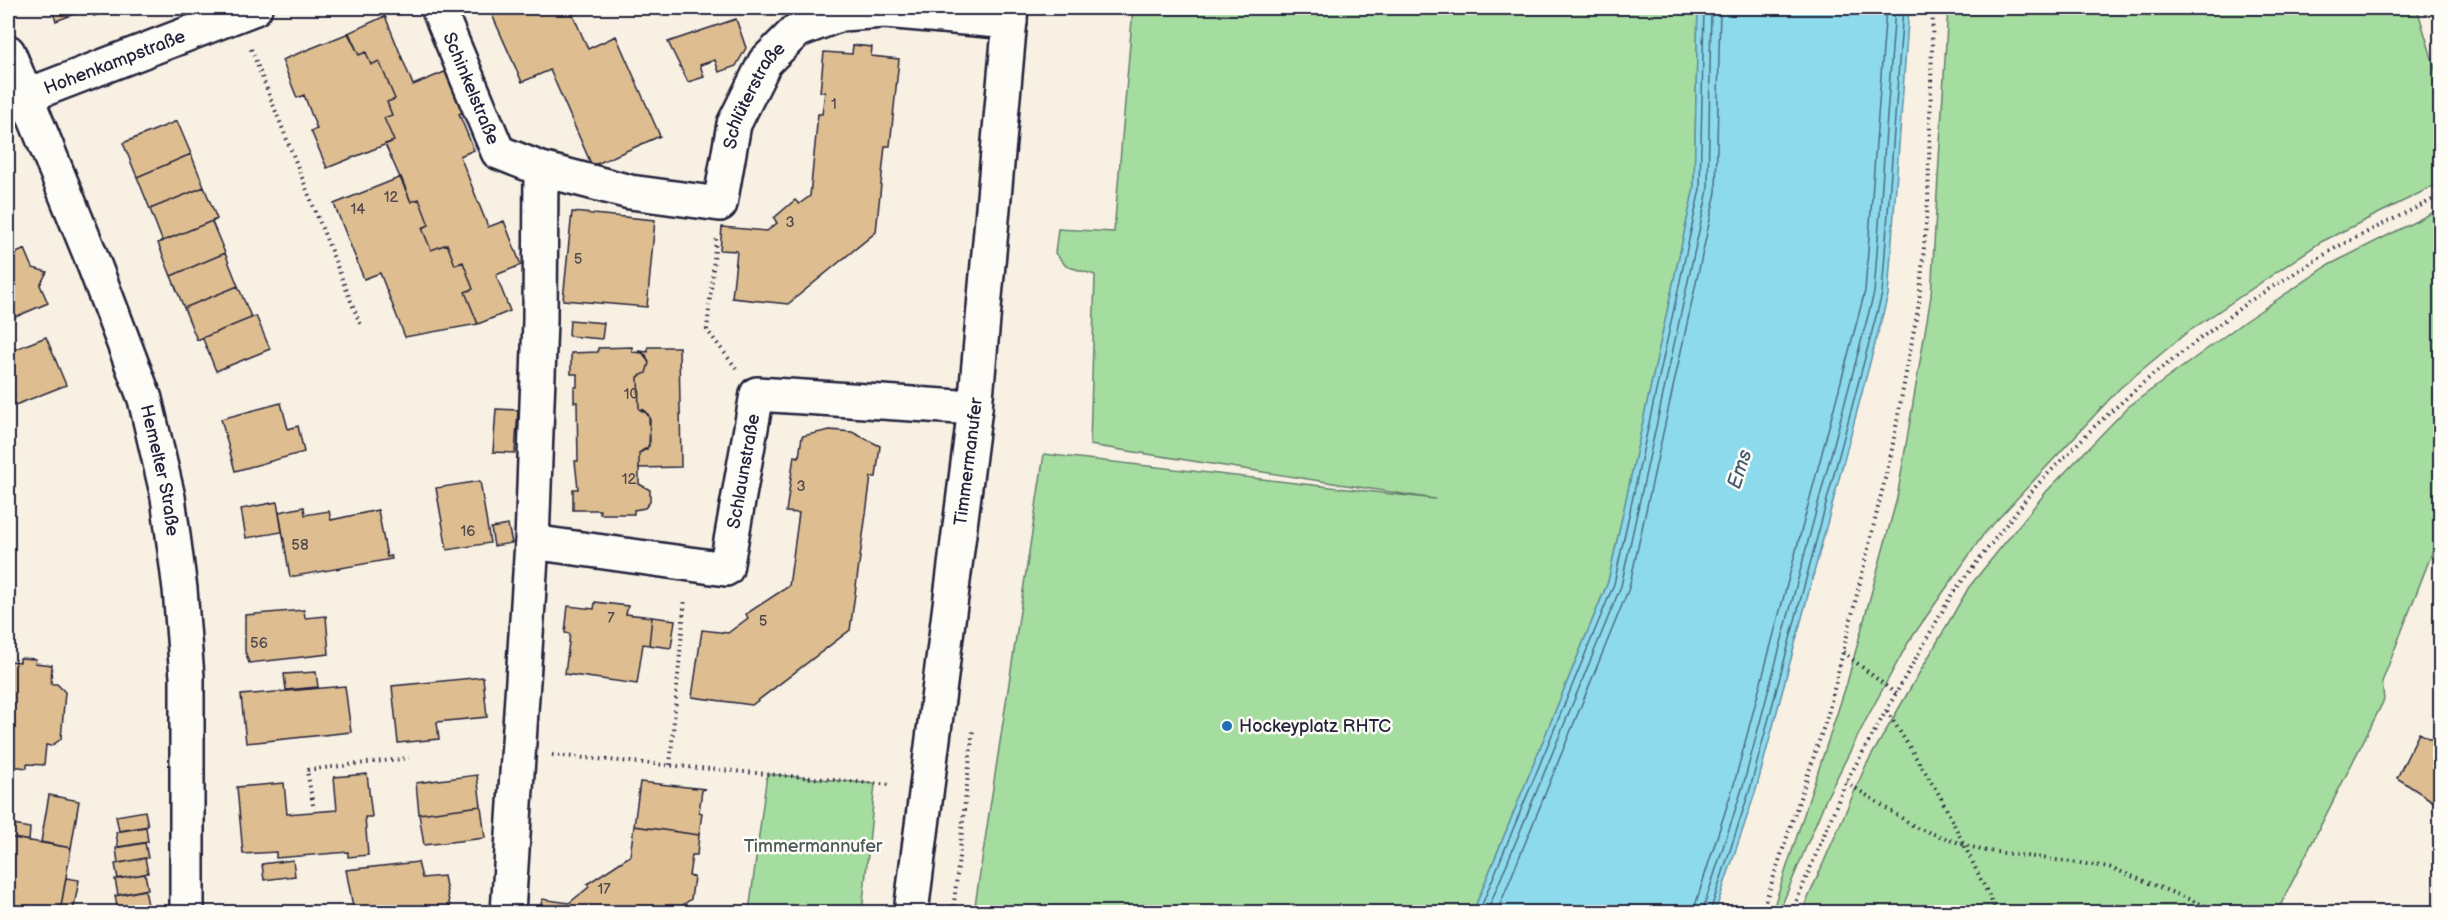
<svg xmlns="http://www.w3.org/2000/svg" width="2448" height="920" font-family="'Balsamiq Sans',sans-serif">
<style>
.green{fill:#a5dc9f;stroke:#647f6d;stroke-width:1.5}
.water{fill:#8ddaec;stroke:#6290a5;stroke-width:1.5}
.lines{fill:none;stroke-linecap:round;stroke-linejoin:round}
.shore{stroke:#4d6c82;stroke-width:1.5}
.building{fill:#debe91;stroke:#22223b;stroke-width:1.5}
.street-casing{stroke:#22223b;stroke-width:38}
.secondary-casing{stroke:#22223b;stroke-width:38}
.path{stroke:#22223b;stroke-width:4;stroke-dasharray:1.5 4.5;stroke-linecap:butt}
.street{stroke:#fdfcf7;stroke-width:33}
.secondary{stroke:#fdfcf7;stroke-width:33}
.poi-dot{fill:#1f6fb2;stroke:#fdfcf7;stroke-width:2}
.labels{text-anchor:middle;stroke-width:5;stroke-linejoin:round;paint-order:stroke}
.number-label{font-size:15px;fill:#514950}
.street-label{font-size:18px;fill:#22223b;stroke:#fdfcf7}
.poi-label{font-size:18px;fill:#22223b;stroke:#fdfcf7;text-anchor:start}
.park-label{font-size:18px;fill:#495a59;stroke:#fdfcf7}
.water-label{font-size:20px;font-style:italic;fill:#425970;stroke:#fdfcf7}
</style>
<rect width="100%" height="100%" fill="#f7f0e3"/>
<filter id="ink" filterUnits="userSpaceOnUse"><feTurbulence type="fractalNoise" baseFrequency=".0167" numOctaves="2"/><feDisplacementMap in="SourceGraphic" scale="12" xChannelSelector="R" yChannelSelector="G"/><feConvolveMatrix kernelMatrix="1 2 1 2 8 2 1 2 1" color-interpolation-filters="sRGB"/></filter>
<g filter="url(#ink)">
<!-- green -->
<path class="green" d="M1133 8H1698L1694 188 1608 582 1473 912H974L1044 454 1435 499 1090 445 1095 275 1066 266 1055 253 1058 229 1114 232Z
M1948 8H2417L2440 85V183L2321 242 2185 334 2120 388 1983 535 1908 643 1868 716 1826 799 1779 912H1772L1847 683 1897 498 1931 296Z
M2440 209V532L2382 682 2384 700 2277 912H1802L1866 765 1969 587 2046 492 2128 407 2245 321 2329 265Z
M767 774 875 784 862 912H749Z"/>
<!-- water -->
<path class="water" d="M1698 8H1909L1888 295 1756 790 1715 912H1473L1608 582 1694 188Z"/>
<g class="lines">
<!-- shore -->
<path class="shore" d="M1479 912 1614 584 1700 189 1704 8
M1487 912 1621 586 1708 190 1711 8
M1497 912 1629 588 1716 192 1720 8
M1693 912 1734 784 1865 291 1886 8
M1702 912 1743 786 1874 293 1895 8
M1710 912 1750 789 1882 294 1903 8"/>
</g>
<!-- building -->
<path class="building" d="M51 8H90L56 21Z
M91 8H115L94 16Z
M489 8H570L588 49 616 36 660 136 592 166 550 70 522 82Z
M385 16 413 85 447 71 464 112 459 114 474 150 460 156 488 227 504 221 521 265 496 275 510 311 478 324 465 292 473 289 463 262 455 265 447 244 431 250 422 228 429 225 419 199 411 202 385 144 394 141 384 118 392 115 387 102 395 99 379 61 371 65 366 52 359 55 348 33Z
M736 19 746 48 736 66 719 72 715 60 700 65 704 77 688 82 668 42Z
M349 33 359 55 366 52 371 65 379 61 395 99 387 102 392 115 384 118 394 141 327 168 311 131 317 129 304 95 297 98 282 60Z
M853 45 872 47 871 56 899 59 890 146H885L876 232 788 304 732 298 737 251 720 250 722 227 767 231 777 223 774 218 795 200 799 204 810 196 818 114H822L825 92H820L824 52 852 54Z
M177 121 191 154 137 177 123 143Z
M191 154 204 187 150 209 137 177Z
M401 177 411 202 419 199 429 225 422 228 431 250 447 244 455 265 463 262 473 289 465 292 478 324 405 337 380 273 364 279 334 204Z
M204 187 217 219 158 243 162 240 150 209Z
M572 212 655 220 647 307 563 300Z
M217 219 212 222 225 253 171 276 158 243Z
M25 249 33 268 47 272 40 285 48 303 8 320V257Z
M225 253 238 286 184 308 171 276Z
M238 286 251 317 256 316 197 340 184 308Z
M256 316 270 349 216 371 203 339 197 340Z
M570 320 604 323 602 339 569 336Z
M46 337 66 385 8 408V352Z
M632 347V352L643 353 649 363 646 373 638 377 639 409 648 414 650 420 649 446 639 453V484L650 490V502L645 508 634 510V514H600V510H573V489H578L575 461H578L577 402H574V387H577V374H571V353L598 352V348Z
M648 347H679L681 467 639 468V453L647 449 650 441 649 417 644 410 639 409 638 377 646 373 649 363 646 355 638 351 648 352Z
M281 403 288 429 298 426 304 452 235 471 221 419Z
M496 409 518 410 515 453 493 452Z
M830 430 852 432 880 446 876 477H871L850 630 752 705 692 697 702 630 728 633 748 618 746 614 789 586 799 513 786 512 794 456 799 457 802 436Z
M480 481 490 543 447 550 436 488Z
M277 502 282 532 246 538 241 509Z
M304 507 305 515 329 511 331 520 378 510 387 557 391 556 392 559 290 577 279 512Z
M508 525 512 543 494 546 491 528Z
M595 602 628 606 626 614 652 617 649 645 643 644 637 684 565 674 570 634 565 633 568 606 594 609Z
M304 610 305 618 326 616 329 654 249 663 245 651V615Z
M652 617 675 620 671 648 649 645Z
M20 658 36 659 35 663 52 665 51 684H57L65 692 61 739 51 746 46 745 44 765 27 764V768L11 766 12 762H8V661L20 662Z
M316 672 318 687 286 690 284 674Z
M483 677 487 717 437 722 439 739 398 743 392 686Z
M345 686 351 732 246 743 241 695Z
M2419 733 2440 744V806L2397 778Z
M367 774 372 817H365L368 855 348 857V852L276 858V852L243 854 237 787 284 783 287 814 337 810 334 777Z
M477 775 481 806 419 814 416 783Z
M640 782 706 789 702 790 699 812 702 813 699 835 634 826Z
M49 795 79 801 71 848 41 842Z
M481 806 485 838 424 845 419 814Z
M145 811 148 826 119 831 116 816Z
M8 824 30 828 29 841 8 837Z
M634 826 699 835 697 855H692L689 876 694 877 691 899 679 908 681 912H540L542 899 569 903 589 887 587 884 630 856Z
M146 827 148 842 118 847 116 832Z
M8 837 71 848 60 912H8Z
M145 843 148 858 118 863 116 848Z
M145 858 148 873 118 879 115 864Z
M293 860 295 876 264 880 262 864Z
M418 862 422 878 444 876 451 912H354L346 870Z
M145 874 148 889 118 895 115 879Z
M66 878 79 880 73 912H60Z
M145 890 148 905 118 911 115 896Z
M145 906 146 912H115V911Z"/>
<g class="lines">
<defs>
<g id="street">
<path id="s1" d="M438 8 498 152 541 169 540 320 532 542"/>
<path id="s2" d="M8 103 255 8"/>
<path id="s3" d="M541 169 630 192 720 204 734 124 765 62 796 31 841 14 885 11 1010 22"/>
<path id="s4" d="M508 912 532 542 726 569 757 394 975 408"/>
<path id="s5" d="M911 912 975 408 1011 8"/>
</g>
<g id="secondary">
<path id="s6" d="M8 52 90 254 145 399 168 497 180 589 187 677V912"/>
</g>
</defs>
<!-- street casing -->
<use href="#street" class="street-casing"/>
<!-- secondary casing -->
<use href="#secondary" class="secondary-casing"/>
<!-- path -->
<path class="path" d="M251 49 360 324
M716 239 707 330 736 368
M1843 652 1896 694
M1887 711 1940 796 1997 912
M552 755 892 785
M670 765 685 598
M1846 782 1917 828 1953 841 1981 850 2109 867 2221 912
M313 805 307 770 409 758
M953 912 973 729
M1762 912 1828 714 1891 454 1919 303 1928 202 1933 8
M1792 912 1846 782 1952 594 2037 485 2094 427 2150 377 2248 302 2337 247 2440 196"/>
<!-- street -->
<use href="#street" class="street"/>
<!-- secondary -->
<use href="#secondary" class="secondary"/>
</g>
</g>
<!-- markers -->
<circle class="poi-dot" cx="1227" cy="726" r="6"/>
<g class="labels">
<!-- number labels -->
<g class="number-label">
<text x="834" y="109">1</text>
<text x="391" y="202">12</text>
<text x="358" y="214">14</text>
<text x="790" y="227">3</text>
<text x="578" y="264">5</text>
<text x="631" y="399">10</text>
<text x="629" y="484">12</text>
<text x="801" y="491">3</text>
<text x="468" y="536">16</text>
<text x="300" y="550">58</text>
<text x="611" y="623">7</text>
<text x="763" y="626">5</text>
<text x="259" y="648">56</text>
<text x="604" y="894">17</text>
</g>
<!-- street labels -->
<g class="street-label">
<text dy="6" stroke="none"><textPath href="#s2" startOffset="114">Hohenkampstraße</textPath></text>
<text dy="6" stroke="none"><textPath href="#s1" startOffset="87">Schinkelstraße</textPath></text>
<text dy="6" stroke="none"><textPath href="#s3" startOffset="298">Schlüterstraße</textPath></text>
<text dy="6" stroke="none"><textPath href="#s5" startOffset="454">Timmermanufer</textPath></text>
<text dy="6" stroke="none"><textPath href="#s6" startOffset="446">Hemelter Straße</textPath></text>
<text dy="6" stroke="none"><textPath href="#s4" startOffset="666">Schlaunstraße</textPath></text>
</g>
<!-- poi labels -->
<g class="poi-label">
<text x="1239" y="732">Hockeyplatz RHTC</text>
</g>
<!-- park labels -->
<g class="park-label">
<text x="813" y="852">Timmermannufer</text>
</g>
<!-- water labels -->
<g class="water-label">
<text transform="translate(1739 469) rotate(-72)" y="7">Ems</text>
</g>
</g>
<!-- margin -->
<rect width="2448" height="920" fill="none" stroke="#fdfcf7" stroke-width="30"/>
<rect x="15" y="15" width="2418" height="890" fill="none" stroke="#22223b" stroke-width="2" filter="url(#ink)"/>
</svg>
